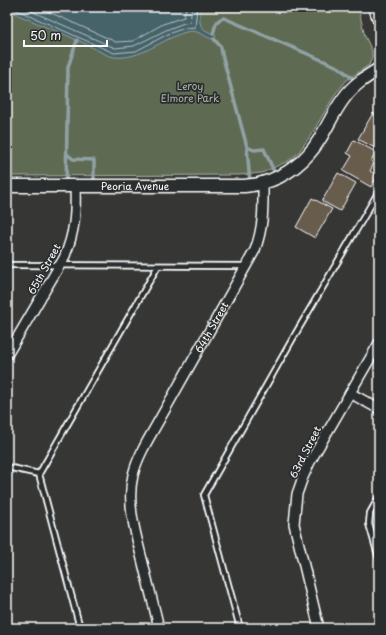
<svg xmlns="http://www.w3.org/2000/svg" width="386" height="635" font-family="'Playpen Sans',sans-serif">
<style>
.green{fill:#5e6a52;stroke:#aeb4a8}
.water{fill:#47646b;stroke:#91a2a6}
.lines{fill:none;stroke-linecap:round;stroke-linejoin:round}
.shore{stroke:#b5c1c4;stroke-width:1}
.stream{stroke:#91a2a6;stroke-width:3.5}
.building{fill:#675c4e;stroke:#fff}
.lane-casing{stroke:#fff;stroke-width:8}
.street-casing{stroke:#fff;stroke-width:12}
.secondary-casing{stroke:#fff;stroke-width:15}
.lane{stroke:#2a2d2e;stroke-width:4.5}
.street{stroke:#2a2d2e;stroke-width:9}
.secondary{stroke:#2a2d2e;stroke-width:12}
.labels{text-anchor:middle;stroke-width:3.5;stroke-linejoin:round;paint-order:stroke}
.park-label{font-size:10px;fill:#aeb4a8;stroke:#2a2d2e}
.street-label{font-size:10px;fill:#fff;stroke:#2a2d2e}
</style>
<rect width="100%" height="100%" fill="#363634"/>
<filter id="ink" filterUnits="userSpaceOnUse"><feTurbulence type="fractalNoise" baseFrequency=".025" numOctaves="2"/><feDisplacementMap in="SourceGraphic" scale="8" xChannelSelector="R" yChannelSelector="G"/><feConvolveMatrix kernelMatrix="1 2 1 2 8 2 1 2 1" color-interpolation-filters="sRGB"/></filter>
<g filter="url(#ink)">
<!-- green -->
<path class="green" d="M7 7H358L365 36 372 51V58L369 65 347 80 336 93 311 135 299 152 288 161 262 173 239 175 7 176Z"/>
<!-- water -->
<path class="water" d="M7 7H201C200 17 197 26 207 31 210 33 213 33 216 36L214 39C205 39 199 28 186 32 161 39 141 60 114 57 106 56 94 48 86 44 60 32 33 22 7 10Z"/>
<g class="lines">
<!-- shore -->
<path class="shore" d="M10 7 114 53 136 51 168 34 185 28 195 27 197 7
M22 7 115 48 134 46 166 30 184 23 190 22 192 7
M38 7 116 42 133 41 163 24 184 17 186 7"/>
<!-- stream -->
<path class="stream" d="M213 34C215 27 216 19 224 18L338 67 356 81
M214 39 221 47 222 54 247 147 250 184
M247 147 254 150 264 149 276 176
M67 154 73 159 94 160V185
M66 183 68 67 77 40"/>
</g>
<!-- building -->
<path class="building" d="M373 113 379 117V145L377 149 358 139Z
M354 140 376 152 371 161 374 163 370 171 377 176 371 187 343 171 352 156 347 153Z
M338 173 356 183 340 211 322 201Z
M312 198 332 209 315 238 296 227Z"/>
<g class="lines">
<defs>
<path id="lane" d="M7 265 246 266
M7 467 39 474
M379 497 370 513 369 524 379 559
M80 628 39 474 158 266
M240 628 204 495 296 333 379 191"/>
<g id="street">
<path d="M7 355 64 258C75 232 76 214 75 186"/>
<path d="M350 393 379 409"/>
<path id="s1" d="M159 628C154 606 148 584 143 563 136 535 126 504 133 475 137 459 145 445 153 431L255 250C264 225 263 209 263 183"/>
<path d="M319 628 294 524 297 494 303 477 310 462 379 343"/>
</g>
<g id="secondary">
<path d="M375 7 379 19"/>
<path id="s2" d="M7 186H244C250 185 257 185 262 183 286 177 307 160 319 140 328 126 334 111 344 98 353 85 366 77 379 69"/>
</g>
</defs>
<!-- lane casing -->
<use href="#lane" class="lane-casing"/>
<!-- street casing -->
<use href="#street" class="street-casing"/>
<!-- secondary casing -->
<use href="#secondary" class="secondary-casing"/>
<!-- lane -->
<use href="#lane" class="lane"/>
<!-- street -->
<use href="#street" class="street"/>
<!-- secondary -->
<use href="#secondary" class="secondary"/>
</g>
</g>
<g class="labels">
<!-- park labels -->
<g class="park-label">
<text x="190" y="90">Leroy<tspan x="190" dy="12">Elmore Park</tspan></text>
</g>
<!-- street labels -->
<g class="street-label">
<text dy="4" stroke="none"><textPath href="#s2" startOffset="128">Peoria Avenue</textPath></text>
<text transform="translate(44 269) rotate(-61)" y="4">65th Street</text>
<text dy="4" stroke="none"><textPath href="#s1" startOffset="324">64th Street</textPath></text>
<text transform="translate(305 452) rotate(-63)" y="4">63rd Street</text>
</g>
</g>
<!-- margin -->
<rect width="386" height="635" fill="none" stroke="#2a2d2e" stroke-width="24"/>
<rect x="12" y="12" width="362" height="611" fill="none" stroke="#fff" stroke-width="1.5" filter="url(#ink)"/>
<!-- scale -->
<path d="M24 40v6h83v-6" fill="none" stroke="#ffffff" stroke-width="2"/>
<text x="30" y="40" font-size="12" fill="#ffffff" stroke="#2a2d2e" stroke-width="3" paint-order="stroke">50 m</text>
</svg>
